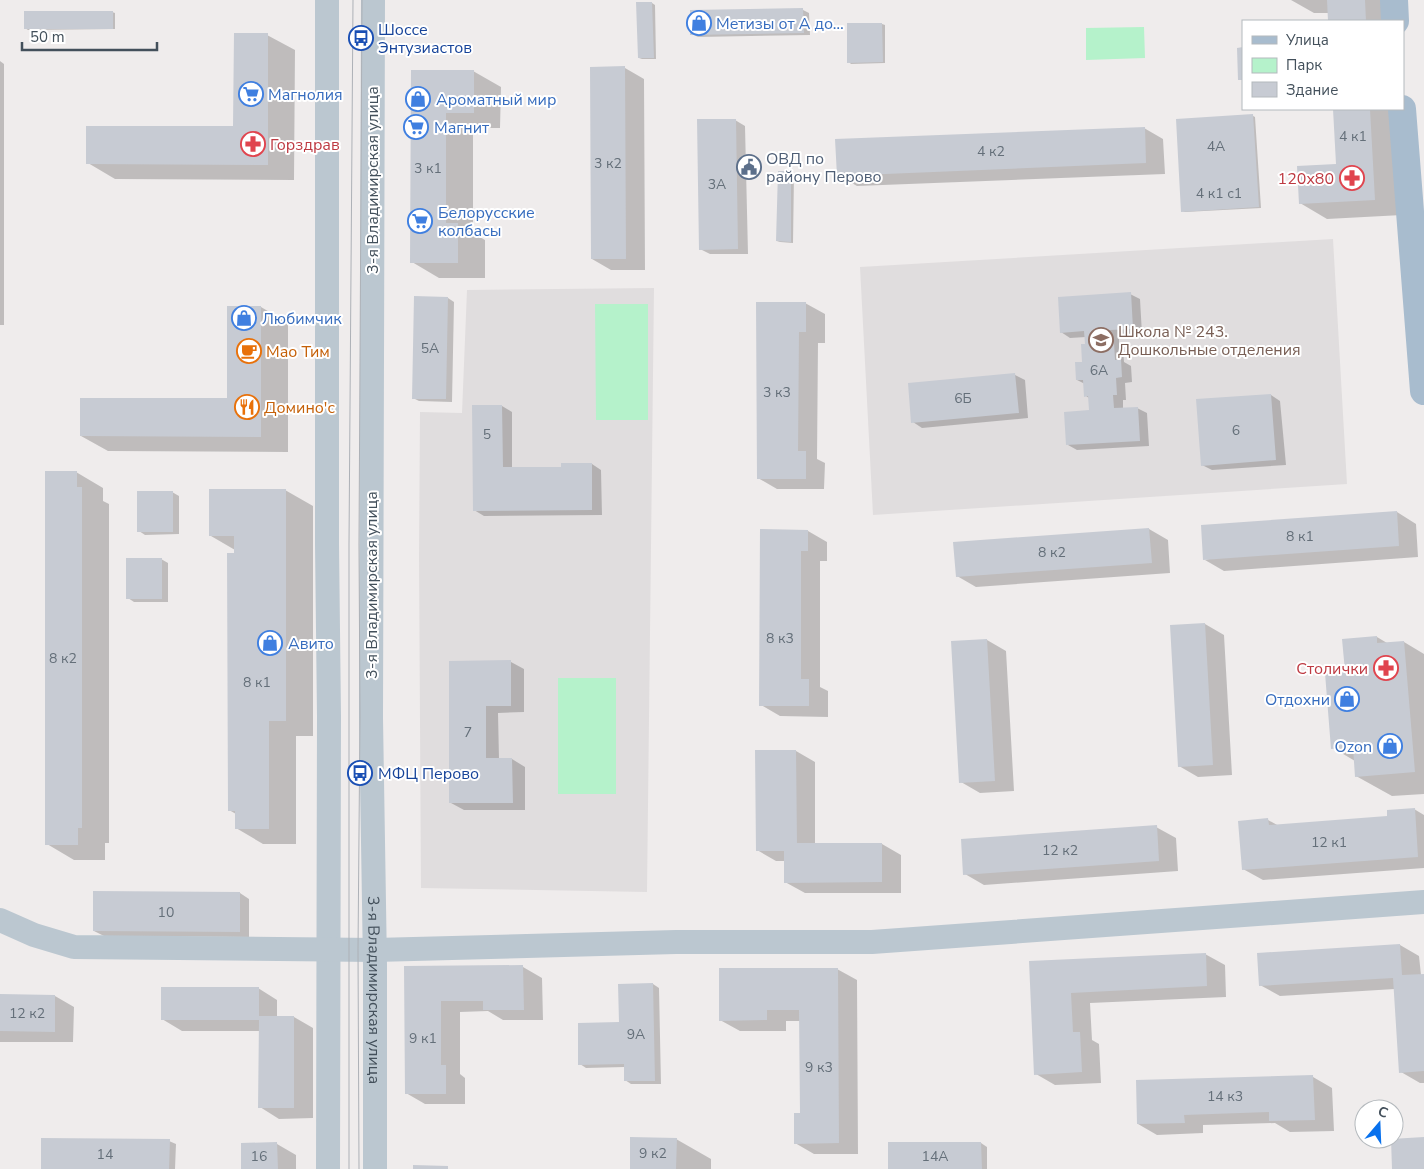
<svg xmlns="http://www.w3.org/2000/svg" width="1424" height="1169" font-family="'Nunito Sans',sans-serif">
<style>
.education{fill:#e0ddde}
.green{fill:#b5f2cb}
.shadow{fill:#0003}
.building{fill:#c7cbd3}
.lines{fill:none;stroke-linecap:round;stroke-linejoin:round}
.minor{stroke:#bbc7d0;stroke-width:24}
.major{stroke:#a8bcce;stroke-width:28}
.tram{stroke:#adb1b7;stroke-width:1}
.labels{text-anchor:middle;stroke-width:4;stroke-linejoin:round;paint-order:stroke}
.number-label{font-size:14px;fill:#646f79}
.shop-label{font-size:16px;fill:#366cbe;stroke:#fff;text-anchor:start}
.transit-label{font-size:16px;fill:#164399;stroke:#fff;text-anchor:start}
.health-label{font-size:16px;fill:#be3a42;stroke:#fff;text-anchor:end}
.service-label{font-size:16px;fill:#4e5e75;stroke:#fff;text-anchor:start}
.street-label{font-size:16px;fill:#43505b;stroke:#fff}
.education-label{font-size:16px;fill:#785e54;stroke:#fff;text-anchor:start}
.food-label{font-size:16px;fill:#c56008;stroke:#fff;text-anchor:start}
</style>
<rect width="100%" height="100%" fill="#efecec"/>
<!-- education -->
<path class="education" d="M1333 239 1347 484 873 515 860 267Z
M654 288 647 892 421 888 419 557 420 412 462 413 467 290Z"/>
<!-- green -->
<path class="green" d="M1144 27 1145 58 1086 60V28Z
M648 304V420H596L595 304Z
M558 678H616V794H558Z"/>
<!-- shadow -->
<path class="shadow" d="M1291 0H1391L1392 21H1330L1329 13H1314Z
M652 3 655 5 656 59H642L639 58Z
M803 10 809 13 810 35 698 37 692 34Z
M112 12 115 13V29L28 30 25 28Z
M882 24 885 25V63L851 64 849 62Z
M267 35 295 50 294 180 115 179 88 163 235 127Z
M0 61 4 64V325H0Z
M625 68 644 79 645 270H611L592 259Z
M412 71H473L501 87 500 128H473V233L485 240V278H439L412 262Z
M1334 109H1396L1402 215 1327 219 1300 203 1337 165Z
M1253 116 1255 117 1261 208 1185 212 1182 211Z
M735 120 745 126 748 254H710L700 249Z
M1144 128 1163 139 1165 174 857 186 838 175Z
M791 173 794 174 793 243 780 242 777 241Z
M1130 294 1140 299 1142 334 1119 335V347L1123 349 1124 362 1131 366 1132 382 1125 383 1126 400H1123V409L1137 408 1147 413 1149 446 1077 450 1068 445 1090 412 1089 398 1086 396 1085 384 1077 380 1084 363 1086 345V337L1070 338 1061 332Z
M448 298 454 302 452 402 419 401 413 398Z
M805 303 825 314V343H818L817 459 825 463 824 489H777L758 478Z
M261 307 288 323V452L108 451 81 436 228 399Z
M1015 375 1025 380 1028 418 922 428 913 422Z
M1271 395 1280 401 1286 465 1212 470 1202 465Z
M502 406 512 412V468H562L592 464 601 470 602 515 484 516 474 510Z
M76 472 103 488V501L109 504V843H105V860H74L47 844Z
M285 490 313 506V736H296V844H263L236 828V814L229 810 235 550 211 536Z
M172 492 179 496V534L145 535 139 531Z
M1397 512 1416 524 1418 557 1224 571 1205 560Z
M1149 529 1168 540 1170 573 976 587 957 576Z
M761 531H808L827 542V561H820V687L828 691V717L780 716 761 705Z
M161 559 168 563V602H134L128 598Z
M1205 624 1224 635 1232 775 1198 777 1179 766Z
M1377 637 1387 643 1404 642 1424 654V794L1392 796 1356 776 1355 761 1333 748 1346 672Z
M987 640 1006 651 1014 791 980 793 961 782Z
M450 662H511L524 669V712L498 713 499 759H512L525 767V810H464L451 803Z
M796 751 815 762V844H882L901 855V893H805L785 882V861H776L757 850Z
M1414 809 1424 815V868L1263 880 1243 869 1268 820 1279 826 1389 817Z
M1156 827 1176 838 1178 871 984 885 965 874Z
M240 893 249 899V937L104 936 94 931Z
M1400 945 1419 956 1421 975H1424V1083H1420L1401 1072 1395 989 1280 996 1260 985 1259 954Z
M1205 954 1225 965 1226 997 1090 1003 1092 1040 1099 1044 1101 1083 1055 1085 1036 1074 1030 962Z
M405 967H523L542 978 543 1020H503L488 1011 460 1012V1074L465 1078V1104H425L406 1093Z
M837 969 857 980 858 1154H814L795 1143 801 1114 800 1021H786V1031H740L720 1020Z
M653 984 659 988 661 1084H631L625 1080V1067L586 1068 580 1064 620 1024Z
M258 988 277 1000V1017H294L313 1028V1118L279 1119 260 1107V1031H182L162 1019Z
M0 996H55L74 1007 73 1042H0Z
M1313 1077 1332 1088 1334 1131 1290 1132 1275 1123 1203 1125V1133L1157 1135 1138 1124 1137 1082Z
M676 1139 711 1159V1169H631Z
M169 1141 176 1144 175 1169H42Z
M981 1143 987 1147V1169H890V1144Z
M242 1144H277L296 1155V1169H242Z"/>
<!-- building -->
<path class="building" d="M1327 0H1365L1366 21H1328Z
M636 2H652L654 58H638Z
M803 8 804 33 690 35V10Z
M24 11H113V29H24Z
M847 23H882L883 62 847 63Z
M234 33H268V165L86 164V126H233Z
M1243 47V80H1238L1237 48Z
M625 66 626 259H591L590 67Z
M411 70H474V113H446V223H458V263H410Z
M1333 109H1370L1375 200 1299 204 1297 166 1336 164Z
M1253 114 1259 207 1181 212 1176 119Z
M697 119H736L738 249 699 250Z
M1145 127 1146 163 837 176 835 139Z
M778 171H791V242L776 241Z
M1131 292 1133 329 1110 330V342H1114L1115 360 1121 359 1122 377 1116 378 1117 395H1113L1114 408 1138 407 1140 441 1066 445 1064 412 1089 410 1088 396 1084 397 1083 380H1076L1075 362H1082L1081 344H1085L1084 331 1060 333 1058 297Z
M414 296 448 297 446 399H412Z
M756 302H806V332H799L798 451H806V479H757Z
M227 306H261V437L80 436V398H227Z
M1015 373 1019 413 911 423 908 383Z
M1271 394 1276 460 1201 466 1196 399Z
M472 405H502L503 467H561V463H592V510L473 511Z
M45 471H77V487H82V828H78V845H45Z
M209 489H286V721H269V829H235V811H228L227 553H234V536H209Z
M137 491H173V532H137Z
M1397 511 1399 546 1203 560 1201 525Z
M1149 528 1152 563 956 577 953 542Z
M760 529 808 530V551H801V679H809V706H759Z
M126 558H162V599H126Z
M1205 623 1213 765 1178 767 1170 625Z
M1377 636V643L1404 641 1415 772 1355 777 1353 747 1331 749 1325 673 1345 671 1342 639Z
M987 639 995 781 959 783 951 641Z
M511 660V706H486V758H512L513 803H449V661Z
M755 750H796L797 843H882V882L784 883V851H756Z
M1415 808 1418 857 1242 870 1238 821 1268 818 1269 825 1387 816V810Z
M1157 825 1159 861 963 875 961 839Z
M93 891 240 892V932L93 931Z
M1400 944 1402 975 1424 974V1071L1399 1073 1393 978 1259 986 1257 953Z
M1206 953 1207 986 1071 993 1073 1032H1080L1082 1072 1034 1075 1029 961Z
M523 965 524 1010H483V1001H441V1065H446V1094H405L404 966Z
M719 968H838L839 1143 794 1144V1113H800L799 1010H767V1020L719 1021Z
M653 983 655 1081H624V1064L578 1065V1023L619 1022 618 984Z
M161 987H259V1016H294V1108H258L259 1020H161Z
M0 994 55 995V1032L0 1031Z
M1313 1075 1315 1120 1269 1121V1112L1184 1115 1185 1123 1137 1124 1136 1080Z
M630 1137 677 1138 676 1169H630Z
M1424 1137V1169H1392L1391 1139Z
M41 1138 170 1139 169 1169H41Z
M277 1142 278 1169H241V1143Z
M888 1142H981L982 1169H888Z
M413 1165 448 1166V1169H413Z"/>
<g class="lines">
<!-- minor -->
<g class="minor">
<path d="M327 0V544L329 716 328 1169"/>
<path id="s1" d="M373 0 371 718 375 965V1169"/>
<path d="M0 920 34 935 74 947 375 950 676 942H872L1424 902"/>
</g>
<!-- major -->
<path class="major" d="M1394 0 1395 21
M1402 109 1424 391"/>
<!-- tram -->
<path class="tram" d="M349 1169V544L353 0
M359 1169 358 950 360 717 359 544 362 0"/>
</g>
<!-- icons -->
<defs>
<symbol id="shop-ring" viewBox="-11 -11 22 22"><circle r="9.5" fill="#fff" stroke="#3f7fe0" stroke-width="1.5"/><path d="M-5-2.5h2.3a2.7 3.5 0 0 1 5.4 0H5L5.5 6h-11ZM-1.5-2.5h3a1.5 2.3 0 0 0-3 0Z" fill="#3f7fe0"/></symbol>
<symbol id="bus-ring" viewBox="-11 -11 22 22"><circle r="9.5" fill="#fff" stroke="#1a4fb4" stroke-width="1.5"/><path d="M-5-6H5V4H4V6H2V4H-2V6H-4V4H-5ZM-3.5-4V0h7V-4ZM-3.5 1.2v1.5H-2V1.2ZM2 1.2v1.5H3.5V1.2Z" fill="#1a4fb4"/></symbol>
<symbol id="supermarket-ring" viewBox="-11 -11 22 22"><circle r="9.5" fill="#fff" stroke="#3f7fe0" stroke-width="1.5"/><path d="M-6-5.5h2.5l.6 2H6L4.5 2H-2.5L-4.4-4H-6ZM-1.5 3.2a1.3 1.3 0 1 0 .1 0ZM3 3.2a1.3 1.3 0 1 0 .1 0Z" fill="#3f7fe0"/></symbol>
<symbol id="pharmacy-ring" viewBox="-11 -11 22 22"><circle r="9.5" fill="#fff" stroke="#e0444e" stroke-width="1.5"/><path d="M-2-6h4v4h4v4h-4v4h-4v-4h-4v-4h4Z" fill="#e0444e"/></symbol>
<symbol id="civic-ring" viewBox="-11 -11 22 22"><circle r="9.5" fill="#fff" stroke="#5c6f8a" stroke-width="1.5"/><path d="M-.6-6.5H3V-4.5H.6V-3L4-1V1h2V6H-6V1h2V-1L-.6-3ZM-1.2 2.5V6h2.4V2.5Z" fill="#5c6f8a"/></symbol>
<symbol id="school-ring" viewBox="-11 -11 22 22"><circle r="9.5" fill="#fff" stroke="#8d6e63" stroke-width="1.5"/><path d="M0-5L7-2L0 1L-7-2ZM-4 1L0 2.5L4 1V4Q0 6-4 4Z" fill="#8d6e63"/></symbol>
<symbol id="cafe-ring" viewBox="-11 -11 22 22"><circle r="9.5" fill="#fff" stroke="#e8710a" stroke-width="1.5"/><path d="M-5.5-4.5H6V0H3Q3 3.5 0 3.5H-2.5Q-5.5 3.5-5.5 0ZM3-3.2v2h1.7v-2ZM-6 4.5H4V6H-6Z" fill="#e8710a"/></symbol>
<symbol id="restaurant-ring" viewBox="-11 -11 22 22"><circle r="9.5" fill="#fff" stroke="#e8710a" stroke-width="1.5"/><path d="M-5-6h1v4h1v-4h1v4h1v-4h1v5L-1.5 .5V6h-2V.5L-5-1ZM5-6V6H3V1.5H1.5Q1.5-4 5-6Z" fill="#e8710a"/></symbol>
</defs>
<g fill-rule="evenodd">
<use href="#shop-ring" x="685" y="9" width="28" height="28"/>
<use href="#bus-ring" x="347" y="24" width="28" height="28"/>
<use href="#supermarket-ring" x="237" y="80" width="28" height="28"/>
<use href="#shop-ring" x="404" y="85" width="28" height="28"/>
<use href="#supermarket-ring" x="402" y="113" width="28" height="28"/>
<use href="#pharmacy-ring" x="239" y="130" width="28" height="28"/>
<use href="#civic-ring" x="735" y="153" width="28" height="28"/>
<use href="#pharmacy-ring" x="1338" y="164" width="28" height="28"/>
<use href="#supermarket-ring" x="406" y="207" width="28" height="28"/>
<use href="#shop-ring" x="230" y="304" width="28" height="28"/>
<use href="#school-ring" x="1087" y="326" width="28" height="28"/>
<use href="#cafe-ring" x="235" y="337" width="28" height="28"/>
<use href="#restaurant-ring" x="233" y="393" width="28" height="28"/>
<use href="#shop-ring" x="256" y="629" width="28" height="28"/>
<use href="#pharmacy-ring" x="1372" y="654" width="28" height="28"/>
<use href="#shop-ring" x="1333" y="685" width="28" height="28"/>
<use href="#shop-ring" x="1376" y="732" width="28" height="28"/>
<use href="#bus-ring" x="346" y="759" width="28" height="28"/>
</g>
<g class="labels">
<!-- number labels -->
<g class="number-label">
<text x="1353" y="141">4 к1</text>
<text x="1216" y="151">4А</text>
<text x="991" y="156">4 к2</text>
<text x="608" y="168">3 к2</text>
<text x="428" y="173">3 к1</text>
<text x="717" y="189">3А</text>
<text x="1219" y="198">4 к1 с1</text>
<text x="430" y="353">5А</text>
<text x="1099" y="375">6А</text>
<text x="777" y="397">3 к3</text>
<text x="963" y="403">6Б</text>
<text x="1236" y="435">6</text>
<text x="487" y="439">5</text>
<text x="1300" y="541">8 к1</text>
<text x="1052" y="557">8 к2</text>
<text x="780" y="643">8 к3</text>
<text x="63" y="663">8 к2</text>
<text x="257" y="687">8 к1</text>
<text x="468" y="737">7</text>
<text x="1329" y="847">12 к1</text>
<text x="1060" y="855">12 к2</text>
<text x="166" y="917">10</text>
<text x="27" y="1018">12 к2</text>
<text x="636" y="1039">9А</text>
<text x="423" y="1043">9 к1</text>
<text x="819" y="1072">9 к3</text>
<text x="1225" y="1101">14 к3</text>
<text x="653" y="1158">9 к2</text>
<text x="105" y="1159">14</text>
<text x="259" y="1161">16</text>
<text x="935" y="1161">14А</text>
</g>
<!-- shop labels -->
<g class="shop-label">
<text x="716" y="29">Метизы от А до…</text>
<text x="268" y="100">Магнолия</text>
<text x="436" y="105">Ароматный мир</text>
<text x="434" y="133">Магнит</text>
<text x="438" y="218">Белорусские<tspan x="438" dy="18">колбасы</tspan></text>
<text x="262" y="324">Любимчик</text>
<text x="288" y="649">Авито</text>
<text x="1330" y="705" text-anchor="end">Отдохни</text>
<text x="1372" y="752" text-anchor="end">Ozon</text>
</g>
<!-- transit labels -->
<g class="transit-label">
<text x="378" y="35">Шоссе<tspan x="378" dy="18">Энтузиастов</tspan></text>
<text x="378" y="779">МФЦ Перово</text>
</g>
<!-- health labels -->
<g class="health-label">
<text x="270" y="150" text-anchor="start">Горздрав</text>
<text x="1334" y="184">120x80</text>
<text x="1368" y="674">Столички</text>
</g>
<!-- service labels -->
<g class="service-label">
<text x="766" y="164">ОВД по<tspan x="766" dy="18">району Перово</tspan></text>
</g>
<!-- street labels -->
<g class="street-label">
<text transform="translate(372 180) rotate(-90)" y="6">3-я Владимирская улица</text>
<text transform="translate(371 585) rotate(-90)" y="6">3-я Владимирская улица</text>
<text dy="6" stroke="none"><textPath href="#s1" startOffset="990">3-я Владимирская улица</textPath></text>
</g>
<!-- education labels -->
<g class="education-label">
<text x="1118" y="337">Школа № 243.<tspan x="1118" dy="18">Дошкольные отделения</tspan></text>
</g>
<!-- food labels -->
<g class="food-label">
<text x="266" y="357">Мао Тим</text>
<text x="264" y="413">Домино'c</text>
</g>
</g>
<!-- legend -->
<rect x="1242" y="20" width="162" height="90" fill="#ffffff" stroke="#b4b9bd"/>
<rect x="1252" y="36" width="25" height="8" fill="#a8bcce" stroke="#b4b9bd"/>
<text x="1286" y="45" font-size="15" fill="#43505b">Улица</text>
<rect x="1252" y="58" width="25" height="15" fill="#b5f2cb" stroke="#b4b9bd"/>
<text x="1286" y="70" font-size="15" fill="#43505b">Парк</text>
<rect x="1252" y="82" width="25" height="15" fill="#c7cbd3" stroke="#b4b9bd"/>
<text x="1286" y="95" font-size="15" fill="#43505b">Здание</text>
<!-- north arrow -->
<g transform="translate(1379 1124) rotate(19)"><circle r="24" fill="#ffffff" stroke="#b4b9bd"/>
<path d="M0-4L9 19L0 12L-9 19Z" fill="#0871ed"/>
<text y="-8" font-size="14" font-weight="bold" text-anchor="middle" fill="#43505b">С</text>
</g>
<!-- scale -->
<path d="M22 42v8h135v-8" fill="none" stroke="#43505b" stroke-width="2.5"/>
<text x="30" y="42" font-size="15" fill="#43505b" stroke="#ffffff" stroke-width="4" paint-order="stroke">50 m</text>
</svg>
